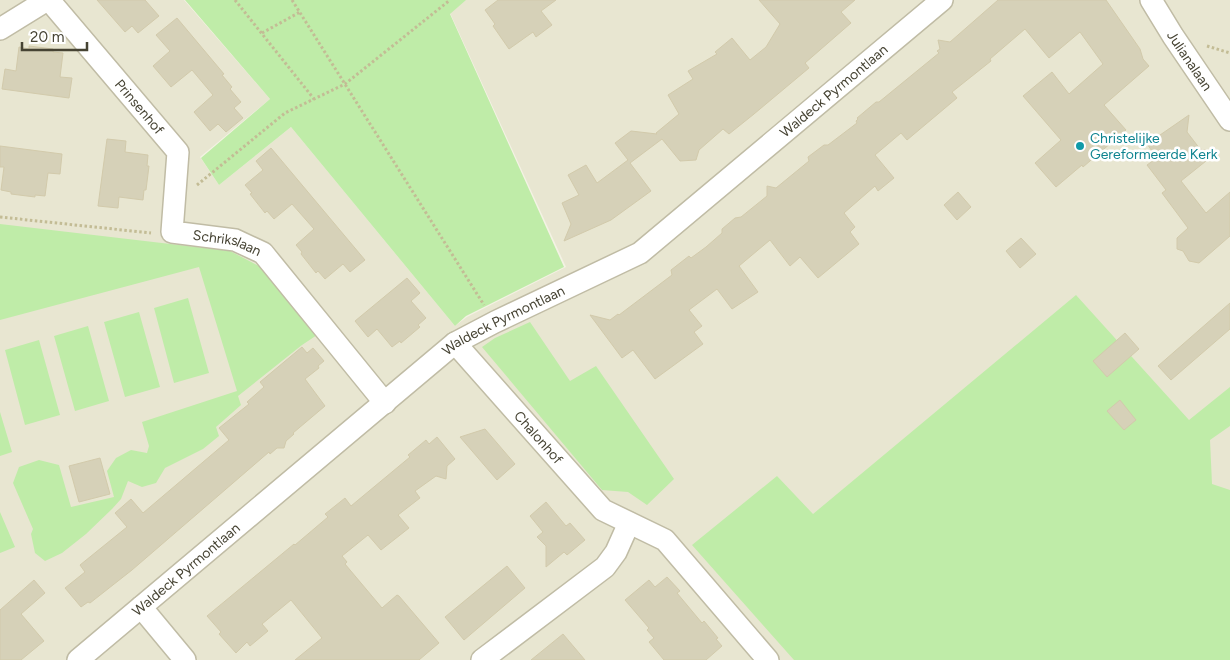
<svg xmlns="http://www.w3.org/2000/svg" width="1230" height="660" font-family="Figtree,sans-serif">
<style>
.residential{fill:#e8e6d1}
.green{fill:#bfeca8}
.building{fill:#d6d1b8;stroke:#d2caab}
.lines{fill:none;stroke-linecap:round;stroke-linejoin:round}
.minor-casing{stroke:#c0bca5;stroke-width:24}
.path{stroke:#c3bc95;stroke-width:3;stroke-dasharray:2.5 2.5;stroke-linecap:butt}
.minor{stroke:#fff;stroke-width:21}
.culture-dot{fill:#0f9aa8;stroke:#fff;stroke-width:2}
.labels{text-anchor:middle;stroke-width:5;stroke-linejoin:round;paint-order:stroke}
.street-label{font-size:14px;fill:#464333;stroke:#fff}
.culture-label{font-size:14px;fill:#0d838f;stroke:#fff;text-anchor:start}
</style>
<rect width="100%" height="100%" fill="#f4f2e4"/>
<!-- residential -->
<path class="residential" d="M0 0H184L270 99 200 157 219 185 291 127 455 326 467 317 566 267 450 13 435 0H1230V660H0Z"/>
<!-- green -->
<path class="green" d="M185 0H466L450 14 564 267 466 316 455 326 291 127 219 185 201 158 270 99Z
M0 224 230 251 261 267 320 333 302 345 238 396 241 405 216 427 219 436 203 449 165 468 156 483 142 487 128 481 121 499 112 509 86 534 62 553 45 561 35 553 31 534 33 529 13 483 19 467 39 460 59 465 71 507 114 497 107 471 116 458 131 450 147 453 149 446 142 422 237 391 199 267 0 320Z
M1076 295 1189 420 1230 387V426L1210 440 1212 484 1230 490V660H794L692 545 777 476 813 514Z
M188 298 209 373 174 383 154 308Z
M139 312 160 387 125 397 104 322Z
M530 322 570 381 596 366 674 479 647 505 628 492 602 490 482 347 495 338Z
M88 326 109 401 75 411 54 336Z
M39 340 60 415 25 425 5 350Z
M0 412 12 452 0 456Z
M0 512 15 547 0 553Z"/>
<!-- building -->
<path class="building" d="M97 0H145L159 16 138 33 132 26 125 32Z
M498 0H556L541 11 552 25 536 37 533 32 509 49 493 26 495 24 485 10Z
M759 0H855L841 12 851 23 805 63 809 68 754 114 729 134 723 129 699 150 696 160 680 161 662 139 630 163 651 191 611 220 564 241 571 224 562 203 579 195 568 175 586 165 597 183 628 160 615 143 631 131 657 134 656 133 679 114 668 95 693 79 688 71 717 54 715 52 732 38 750 60 766 47 780 24Z
M998 0H1106L1140 49 1143 59 1149 66 1104 105 1126 130 1083 167 1082 165 1056 187 1035 163 1061 140 1023 96 1052 72 1069 94 1103 64 1080 32 1049 58 1025 29 990 59 991 61 952 92 957 98 907 140 901 133 875 155 894 178 878 191 875 186 844 213 855 227 850 232 859 244 818 278 800 257 790 266 770 240 739 266 758 292 732 309 717 289 689 310 702 326 694 332 703 344 655 379 633 350 622 358 590 315 610 320 618 314 619 315 672 275 671 270 689 256 691 258 706 247 722 233V229L735 218 741 217 767 196V186L776 188 809 161 808 157 824 145H828L857 123 856 121 858 119 857 118 876 102H879L939 53 937 51 940 49 938 40 950 42Z
M177 18 224 74 222 75 232 87 230 89 241 102 234 108 243 118 226 132 218 124 210 131 194 112 213 95 192 70 171 87 153 66 170 51 156 35Z
M29 46 53 49V52L63 53 60 77 72 78 69 98 2 89 5 69 16 71 19 47 29 49Z
M1189 115 1187 132 1200 149 1216 153 1181 181 1206 213 1230 192V236L1199 263 1189 261 1183 251 1177 249V238L1188 228 1162 193 1166 190 1147 165 1157 158 1147 144Z
M107 139 126 141 125 152 148 155 147 166H149L146 190H144L143 200 119 197 118 208 98 206Z
M0 146 62 154 60 174 48 173 45 196 35 195V197L11 194V192L1 190 4 167H0Z
M271 148 365 260 350 272 343 264 325 279 318 271 316 273 301 254 302 252 296 245 314 229 292 204 274 219 267 211 265 213 250 194 252 193 245 185 263 170 256 161Z
M958 192 971 207 957 220 944 205Z
M1021 238 1036 254 1020 268 1006 251Z
M407 278 420 293 411 301 426 318 418 325 420 327 401 343 400 341 392 347 377 329 368 337 355 321Z
M1230 303V329L1171 380 1158 366Z
M1125 333 1139 349 1107 377 1093 361Z
M302 347 307 353 313 348 324 361 318 366 319 368 305 379 325 406 293 433 294 434 286 441 284 448H277L270 454 269 452 132 570 90 603 88 602 81 607 65 588 85 572 80 565 127 527 115 513 131 499 143 513 229 440 219 428 249 404 247 402 264 387 260 382Z
M1120 400 1136 420 1124 430 1107 411Z
M485 429 515 464 497 480 460 437Z
M437 437 455 459 447 466 446 479 436 476 415 491 420 498 398 515 409 528 381 550 368 535 342 556 347 562 345 564 382 608 397 595 399 596 439 643 419 660H295L322 638 291 600 262 624 268 631 250 646 247 642 236 653 219 634 221 632 207 616 294 544 295 545 328 517 325 514 345 498 351 506 410 457 408 455 426 440 429 444Z
M100 458 110 494 79 502 69 466Z
M546 502 566 526 570 523 585 540 567 555 564 552 546 567V546L537 537 543 532 530 516Z
M507 566 525 588 464 640 445 617Z
M667 577 680 591 677 593 702 623 704 621 718 638 716 639 722 646 706 660H664L649 642 654 638 647 630 649 628 625 600 649 580 655 587Z
M34 580 45 593 21 614 44 641 21 660H0V610Z
M563 634 585 660H531Z"/>
<g class="lines">
<defs>
<g id="minor">
<path id="s1" d="M49 0 178 152 172 232 235 240 263 253 385 403"/>
<path id="s2" d="M1151 0 1173 36 1230 120"/>
<path d="M0 29 47 0"/>
<path id="s3" d="M455 343 603 510 665 540 768 660"/>
<path d="M141 607 185 660"/>
<path id="s4" d="M78 660 455 343 495 322 640 253 942 0"/>
<path d="M482 660 605 567 616 552 629 523"/>
</g>
</defs>
<!-- minor casing -->
<use href="#minor" class="minor-casing"/>
<!-- path -->
<path class="path" d="M235 0 314 99
M292 0 484 305
M262 33 300 12
M1207 46 1230 53
M197 185 285 113 345 84 450 0
M0 217 151 233"/>
<!-- minor -->
<use href="#minor" class="minor"/>
</g>
<!-- markers -->
<circle class="culture-dot" cx="1080" cy="146" r="5"/>
<g class="labels">
<!-- street labels -->
<g class="street-label">
<text dy="5" stroke="none"><textPath href="#s2" startOffset="72">Julianalaan</textPath></text>
<text dy="5" stroke="none"><textPath href="#s4" startOffset="951">Waldeck Pyrmontlaan</textPath></text>
<text dy="5" stroke="none"><textPath href="#s1" startOffset="140">Prinsenhof</textPath></text>
<text dy="5" stroke="none"><textPath href="#s1" startOffset="336">Schrikslaan</textPath></text>
<text dy="5" stroke="none"><textPath href="#s4" startOffset="546">Waldeck Pyrmontlaan</textPath></text>
<text dy="5" stroke="none"><textPath href="#s3" startOffset="126">Chalonhof</textPath></text>
<text dy="5" stroke="none"><textPath href="#s4" startOffset="141">Waldeck Pyrmontlaan</textPath></text>
</g>
<!-- culture labels -->
<g class="culture-label">
<text x="1090" y="143">Christelijke<tspan x="1090" dy="16">Gereformeerde Kerk</tspan></text>
</g>
</g>
<!-- scale -->
<path d="M22 42v8h65v-8" fill="none" stroke="#464333" stroke-width="2.5"/>
<text x="30" y="42" font-size="15" fill="#464333" stroke="#ffffff" stroke-width="4" paint-order="stroke">20 m</text>
</svg>
